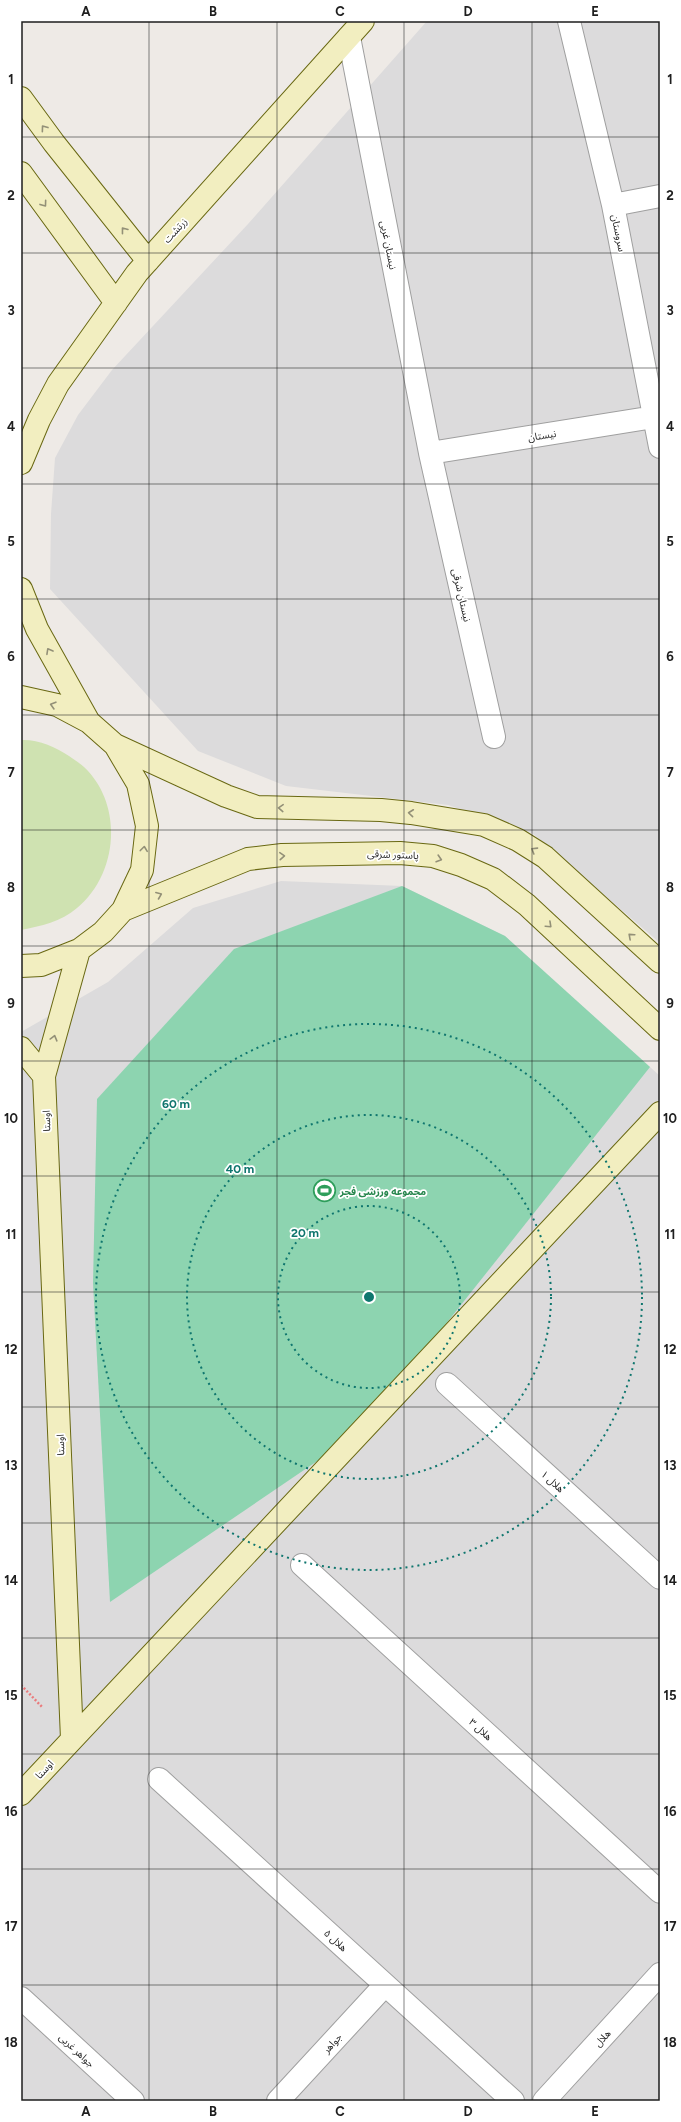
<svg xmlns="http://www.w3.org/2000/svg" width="681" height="2122" font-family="Figtree,'Noto Sans Arabic',sans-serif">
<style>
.residential{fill:#dcdbdc}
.grass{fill:#cfe2b1}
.pitch{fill:#8dd4b0}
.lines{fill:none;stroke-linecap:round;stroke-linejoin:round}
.street-casing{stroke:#9f9f9f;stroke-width:24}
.secondary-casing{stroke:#696812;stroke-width:24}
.path{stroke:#ea7b7d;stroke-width:2.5;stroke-dasharray:2 2;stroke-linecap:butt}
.street{stroke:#fff;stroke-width:22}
.secondary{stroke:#f2eec0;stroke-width:22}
.oneway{stroke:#939077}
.grid{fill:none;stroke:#1e1e1e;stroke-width:1;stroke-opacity:0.55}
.ring{fill:none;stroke:#0f766e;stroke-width:2;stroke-dasharray:2 4}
.labels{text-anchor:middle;stroke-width:3.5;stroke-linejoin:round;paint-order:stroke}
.street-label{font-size:10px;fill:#1e1e1e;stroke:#fff}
.leisure-label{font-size:10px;font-weight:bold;fill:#27864d;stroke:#fff;text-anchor:start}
.centre{fill:#0f766e;stroke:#fff;stroke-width:2}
.ring-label{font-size:12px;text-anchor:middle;font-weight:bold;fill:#0f766e;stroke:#fff;stroke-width:3.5;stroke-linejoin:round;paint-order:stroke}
.neatline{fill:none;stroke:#1e1e1e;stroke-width:1.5}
.grid-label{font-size:13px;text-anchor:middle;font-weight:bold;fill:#1e1e1e}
</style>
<rect width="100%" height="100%" fill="#eeeae6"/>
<!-- residential -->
<path class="residential" d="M427 21H660V943L532 833 448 805 286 786 198 751 50 589 51 514 55 458 78 415 112 370 248 224Z
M281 881 402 886 505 936 660 1076V2101H21V1032L108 982 193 908Z"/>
<!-- grass -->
<path class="grass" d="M21 740C37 739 56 747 69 756 74 760 80 763 84 767 124 805 118 874 77 908 61 922 41 926 21 930Z"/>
<!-- pitch -->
<path class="pitch" d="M402 886 505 936 650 1067 360 1432 110 1602 93 1283 97 1099 234 949Z"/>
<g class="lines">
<defs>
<path id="street" d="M569 21 613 205 660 447
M349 37 430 453 494 737
M613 205 660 196
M430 453 654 417
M447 1384 660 1578
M302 1565 660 1892
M159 1779 513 2101
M21 1998 133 2101
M278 2101 385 1985
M544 2101 660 1974"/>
<path id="secondary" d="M21 98 54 143 148 261
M21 173 116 303
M21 463 39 420 58 384 137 273 363 21
M21 589 37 629 89 722
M21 697 57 705 89 722 115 745 138 784 147 826 142 870 123 910 103 932 79 950 41 965 21 966
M115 745 226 796 257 807 381 810 411 813 484 825 518 840 545 857 660 962
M123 910 248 859 282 855 400 853 433 856 461 865 493 879 527 905 660 1029
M21 1048 44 1076
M72 1739 44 1076 79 950
M21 1794 660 1113"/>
</defs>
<!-- street casing -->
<use href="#street" class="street-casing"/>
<!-- secondary casing -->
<use href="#secondary" class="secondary-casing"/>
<!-- path -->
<path class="path" d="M21 1685 43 1708"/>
<!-- street -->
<use href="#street" class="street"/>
<!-- secondary -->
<use href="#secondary" class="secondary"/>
</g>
<!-- one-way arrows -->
<defs><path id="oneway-chevron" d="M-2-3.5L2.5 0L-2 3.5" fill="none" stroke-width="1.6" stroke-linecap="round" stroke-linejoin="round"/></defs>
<g class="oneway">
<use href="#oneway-chevron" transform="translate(44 128) rotate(-126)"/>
<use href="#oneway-chevron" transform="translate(44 204) rotate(54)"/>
<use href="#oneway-chevron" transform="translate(124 230) rotate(-128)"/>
<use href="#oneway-chevron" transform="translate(49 651) rotate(-119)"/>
<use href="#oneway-chevron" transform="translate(53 705) rotate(-164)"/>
<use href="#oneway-chevron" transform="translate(281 808) rotate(-177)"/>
<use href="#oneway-chevron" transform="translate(411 813) rotate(-174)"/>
<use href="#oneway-chevron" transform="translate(144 849) rotate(-83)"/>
<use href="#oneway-chevron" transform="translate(534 850) rotate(-148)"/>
<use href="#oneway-chevron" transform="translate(282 856) rotate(-4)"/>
<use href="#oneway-chevron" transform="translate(439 859) rotate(17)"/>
<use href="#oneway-chevron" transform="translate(159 895) rotate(-22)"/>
<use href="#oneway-chevron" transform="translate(549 925) rotate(43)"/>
<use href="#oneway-chevron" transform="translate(631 936) rotate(-138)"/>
<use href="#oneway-chevron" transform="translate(54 1038) rotate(-75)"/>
</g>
<!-- grid -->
<path class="grid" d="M149 21V2101M277 21V2101M404 21V2101M532 21V2101M21 137H660M21 253H660M21 368H660M21 484H660M21 599H660M21 715H660M21 830H660M21 946H660M21 1061H660M21 1176H660M21 1292H660M21 1407H660M21 1523H660M21 1638H660M21 1754H660M21 1869H660M21 1985H660"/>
<!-- distance rings -->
<g class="ring">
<circle cx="369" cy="1297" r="91"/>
<circle cx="369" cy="1297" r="182"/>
<circle cx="369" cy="1297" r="273"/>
</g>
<!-- icons -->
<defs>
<symbol id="stadium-ring" viewBox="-11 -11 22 22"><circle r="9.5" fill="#fff" stroke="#2e9e5b" stroke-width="1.5"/><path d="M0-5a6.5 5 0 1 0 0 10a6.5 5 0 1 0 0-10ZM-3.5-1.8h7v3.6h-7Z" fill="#2e9e5b"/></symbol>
</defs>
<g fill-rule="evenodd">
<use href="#stadium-ring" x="312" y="1178" width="25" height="25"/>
</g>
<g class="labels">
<!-- street labels -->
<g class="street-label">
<text transform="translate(175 230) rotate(-48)" y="4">زرتشت</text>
<text transform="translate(619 233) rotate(79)" y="4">سروستان</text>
<text transform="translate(389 245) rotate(79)" y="4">نیستان غربی</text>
<text transform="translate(542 435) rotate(-9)" y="4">نیستان</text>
<text transform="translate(462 595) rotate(77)" y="4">نیستان شرقی</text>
<text transform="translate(393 854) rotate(2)" y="4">پاستور شرقی</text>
<text transform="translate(46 1121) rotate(-92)" y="4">اوستا</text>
<text transform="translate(60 1445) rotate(-92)" y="4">اوستا</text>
<text transform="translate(553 1481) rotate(42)" y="4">هلال ۱</text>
<text transform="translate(481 1729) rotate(42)" y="4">هلال ۳</text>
<text transform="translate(44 1769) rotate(-47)" y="4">اوستا</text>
<text transform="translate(336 1940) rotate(42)" y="4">هلال ۵</text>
<text transform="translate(602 2038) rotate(-48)" y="4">هلال</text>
<text transform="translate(332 2043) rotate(-48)" y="4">جواهر</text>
<text transform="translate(77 2050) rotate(43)" y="4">جواهر غربی</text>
</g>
<!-- leisure labels -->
<g class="leisure-label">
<text x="340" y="1195">مجموعه ورزشی فجر</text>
</g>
</g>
<circle cx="369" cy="1297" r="6" class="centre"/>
<g class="ring-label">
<text x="176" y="1108">60 m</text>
<text x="240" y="1173">40 m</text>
<text x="305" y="1237">20 m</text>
</g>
<!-- border -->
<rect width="681" height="2122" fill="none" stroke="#ffffff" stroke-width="44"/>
<rect x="22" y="22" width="637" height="2078" class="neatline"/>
<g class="grid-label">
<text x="86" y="16">A</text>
<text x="213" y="16">B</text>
<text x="340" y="16">C</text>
<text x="468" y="16">D</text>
<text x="595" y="16">E</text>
<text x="11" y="84">1</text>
<text x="670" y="84">1</text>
<text x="11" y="200">2</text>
<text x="670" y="200">2</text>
<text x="11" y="315">3</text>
<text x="670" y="315">3</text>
<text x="11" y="431">4</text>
<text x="670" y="431">4</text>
<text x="11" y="546">5</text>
<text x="670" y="546">5</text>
<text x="11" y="661">6</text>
<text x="670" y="661">6</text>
<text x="11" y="777">7</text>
<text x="670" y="777">7</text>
<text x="11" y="892">8</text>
<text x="670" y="892">8</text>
<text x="11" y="1008">9</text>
<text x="670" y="1008">9</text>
<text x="11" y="1123">10</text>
<text x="670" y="1123">10</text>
<text x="11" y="1239">11</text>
<text x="670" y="1239">11</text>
<text x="11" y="1354">12</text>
<text x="670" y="1354">12</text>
<text x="11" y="1470">13</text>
<text x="670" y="1470">13</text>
<text x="11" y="1585">14</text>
<text x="670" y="1585">14</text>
<text x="11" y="1700">15</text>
<text x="670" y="1700">15</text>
<text x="11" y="1816">16</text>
<text x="670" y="1816">16</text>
<text x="11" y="1931">17</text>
<text x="670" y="1931">17</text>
<text x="11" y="2047">18</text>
<text x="670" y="2047">18</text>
<text x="86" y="2116">A</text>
<text x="213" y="2116">B</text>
<text x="340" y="2116">C</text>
<text x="468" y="2116">D</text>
<text x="595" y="2116">E</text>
</g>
</svg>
